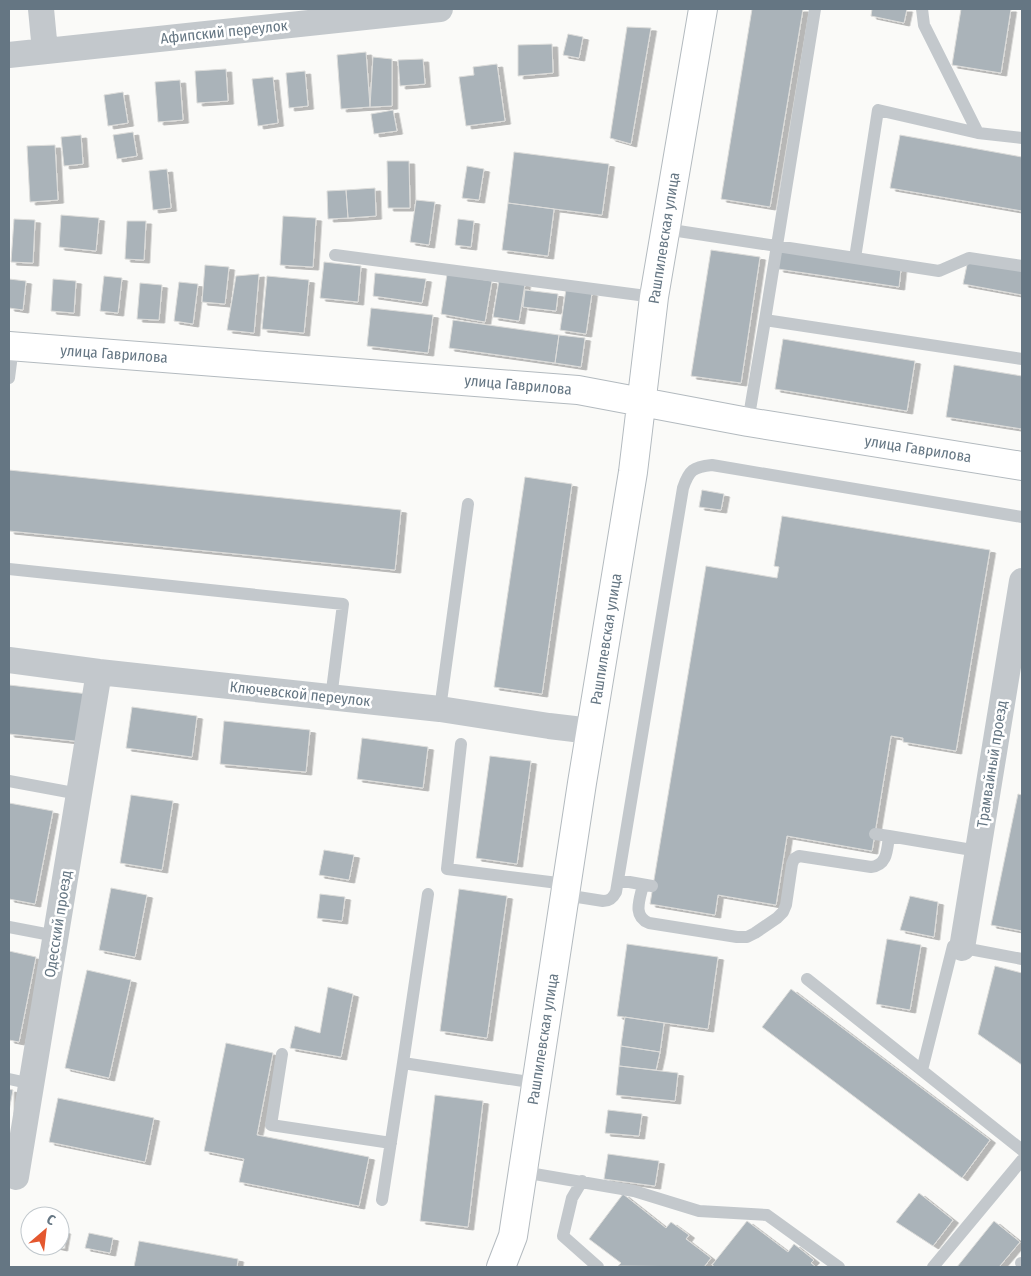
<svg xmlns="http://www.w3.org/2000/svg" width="1031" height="1276" font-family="'Fira Sans Condensed',sans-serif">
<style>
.building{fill:#aab3b9;stroke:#dcdcda;filter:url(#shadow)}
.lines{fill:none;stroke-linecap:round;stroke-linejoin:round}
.secondary-casing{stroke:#b3babf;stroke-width:30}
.lane{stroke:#c3c8cc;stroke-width:12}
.street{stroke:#c3c8cc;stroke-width:26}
.secondary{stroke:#fff;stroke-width:28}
.labels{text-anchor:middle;stroke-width:5;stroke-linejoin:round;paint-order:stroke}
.street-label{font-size:15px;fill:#657683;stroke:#fff}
</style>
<defs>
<filter id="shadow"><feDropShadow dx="5.5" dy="3" stdDeviation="0" flood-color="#0004"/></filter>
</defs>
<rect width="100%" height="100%" fill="#fafaf8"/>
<!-- building -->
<path class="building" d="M752 9H803L770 207 721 199Z
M872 9H907L904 23 871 16Z
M961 9H1011L1001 73 952 65Z
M627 27 651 28 631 144 610 138Z
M568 34 583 37 579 58 563 55Z
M552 44 553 73 518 76V45Z
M366 52 370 107 341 109 337 55Z
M373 57 392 59V106L370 107Z
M423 59 425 84 400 86 398 60Z
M497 64 505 121 466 126 459 77 474 75 473 67Z
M226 69 228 101 197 103 195 71Z
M305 71 308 106 289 108 286 73Z
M273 77 278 123 258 126 252 79Z
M180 80 183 120 158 122 155 82Z
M123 92 128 123 108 126 104 95Z
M393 110 397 131 374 134 371 114Z
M133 132 137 156 117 159 113 135Z
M81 135 83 164 64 166 61 137Z
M900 135 1022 157V211L890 188Z
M55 145 58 200 30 202 27 146Z
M514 152 609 164 602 215 508 203Z
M387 161H409L410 208H388Z
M467 166 484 169 479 200 462 198Z
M167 169 171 208 153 210 149 171Z
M375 188 376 216 348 218 346 190Z
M346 190 348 218 328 219 327 191Z
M416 200 435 202 429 245 410 242Z
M508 203 554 209 548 256 502 250Z
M61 215 99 218 96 251 59 247Z
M283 216 316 218 313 267 280 265Z
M14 219 35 220 33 263 11 262Z
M458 219 474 221 471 247 455 245Z
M127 221H146L144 260 125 259Z
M711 250 760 257 741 383 691 376Z
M781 250 901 269 899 287 778 269Z
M968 260 1022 270V295L963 284Z
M324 262 361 266 358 302 320 298Z
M205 265 229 267 225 304 202 302Z
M375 273 426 279 422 303 373 296Z
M259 274 254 333 227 330 236 276Z
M447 274 492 281 485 322 441 314Z
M104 276 122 278 118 313 100 311Z
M267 276 309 280 304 333 262 329Z
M9 279 26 281 23 310 9 308Z
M53 279 76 281 74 313 51 311Z
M499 280 525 284 519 321 493 317Z
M179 282 198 284 193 324 174 321Z
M140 283 162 285 159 320 137 319Z
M566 289 592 293 586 334 560 330Z
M525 290 558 294 556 311 523 307Z
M371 308 433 315 428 353 367 346Z
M453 320 559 335 555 363 449 348Z
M559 335 585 338 581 367 555 363Z
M783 339 915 361 907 411 775 389Z
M954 365 1022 376V429L946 417Z
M9 470 401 510 395 570 9 531Z
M525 477 572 484 542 694 494 687Z
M702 490 724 494 721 510 699 507Z
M782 516 990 550 956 751 903 742V738L891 736 872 851 787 836 776 905 718 895 715 915 650 904 706 566 777 578 779 567 774 566Z
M9 685 88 694 83 742 9 734Z
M132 707 197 716 192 757 126 748Z
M224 721 310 730 306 772 220 764Z
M362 738 428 747 423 788 357 779Z
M490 756 531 761 517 864 476 858Z
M1018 794 1022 795V931L991 925Z
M131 795 173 801 162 870 120 863Z
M9 803 53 811 35 904 9 899Z
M324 850 354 855 349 880 319 875Z
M111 888 147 895 135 957 99 950Z
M459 889 507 896 487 1038 440 1031Z
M320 894 345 897 342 921 317 918Z
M910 896 938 902 934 937 900 930Z
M887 939 921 945 910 1010 876 1004Z
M627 944 718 957 708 1029 617 1016Z
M9 951 36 957 19 1042 9 1040Z
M995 966 1022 973V1065L978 1034Z
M87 970 131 980 109 1078 65 1068Z
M328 987 353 994 341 1057 290 1048 295 1026 320 1033Z
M791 989 990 1140 962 1178 762 1027Z
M625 1017 664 1023 660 1052 621 1046Z
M226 1043 273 1053 257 1135 369 1157 359 1206 239 1182 244 1159 204 1151Z
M621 1046 660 1052 656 1070 619 1066Z
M619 1066 678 1073 675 1101 616 1095Z
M9 1089 13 1090 9 1111Z
M435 1095 483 1101 468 1227 420 1221Z
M58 1098 154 1118 145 1162 49 1142Z
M608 1110 642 1114 639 1136 605 1133Z
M608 1154 659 1161 655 1186 604 1179Z
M919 1193 953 1220 933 1246 896 1222Z
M623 1194 666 1228 671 1222 689 1235 686 1239 711 1258 704 1267 618 1266 621 1263 589 1239Z
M747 1221 788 1252 794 1244 814 1260 811 1263 816 1267H715L712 1265Z
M994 1221 1020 1242 999 1267H957Z
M29 1224H30V1242L26 1241Z
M60 1230 65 1231 62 1248 53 1246H60Z
M89 1233 113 1238 110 1253 85 1248Z
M139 1241 238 1259 237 1267H134Z"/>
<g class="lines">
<defs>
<path id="secondary" d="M9 346 578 390 748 422 1022 466
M501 1267 513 1236 582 783 633 472 654 297 703 9"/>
</defs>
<!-- secondary casing -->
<use href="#secondary" class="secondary-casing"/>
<!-- lane -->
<path class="lane" d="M922 9 924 25 978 133
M665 229 855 258 878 110 978 133 1022 138
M335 255 654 297
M855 258 939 271 969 258 1022 266
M765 320 815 9
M9 378 13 347
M748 422 765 320 1022 359
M9 569 343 604 331 698
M440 709 468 504
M461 744 447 869 566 884
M9 781 79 794
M875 834 889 836
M618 880 652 886
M643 885C640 899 632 916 649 923L737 937H747L755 933 777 918 783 912 786 905 792 864 794 859 799 856 871 867C888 865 887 849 889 836L978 851
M565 895 603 901C610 901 613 898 616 892L683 488C689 470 693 467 712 465L1022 517
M9 927 56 936
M807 979 1022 1150
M282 1054 271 1125 391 1143
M403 1063 428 894
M922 1070 953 946 1022 959
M9 1079 32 1084
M523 1172 634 1191 699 1211 767 1215 839 1267
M582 1181 572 1198 563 1236 598 1267
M382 1200 403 1063 536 1083
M1021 1263 1022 1264
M933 1267 1022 1160"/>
<!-- street -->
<path class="street" d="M41 9 45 51
M9 55 440 9
M9 660 99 672 440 709 549 726 591 731
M962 948 1022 581
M16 1177 99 672"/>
<!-- secondary -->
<use href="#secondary" class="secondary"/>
</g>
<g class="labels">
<!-- street labels -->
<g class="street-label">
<text transform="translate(224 32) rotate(-6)" y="5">Афипский переулок</text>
<text transform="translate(664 238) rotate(-81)" y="5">Рашпилевская улица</text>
<text transform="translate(114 354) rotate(4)" y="5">улица Гаврилова</text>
<text transform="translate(518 385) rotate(5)" y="5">улица Гаврилова</text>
<text transform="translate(918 449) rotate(9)" y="5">улица Гаврилова</text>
<text transform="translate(606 639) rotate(-81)" y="5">Рашпилевская улица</text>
<text transform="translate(300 694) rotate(6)" y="5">Ключевской переулок</text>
<text transform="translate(992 764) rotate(-81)" y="5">Трамвайный проезд</text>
<text transform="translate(58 924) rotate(-81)" y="5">Одесский проезд</text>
<text transform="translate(543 1039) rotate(-81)" y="5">Рашпилевская улица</text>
</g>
</g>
<!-- border -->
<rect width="1031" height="1276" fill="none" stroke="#657683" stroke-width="20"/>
<!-- north arrow -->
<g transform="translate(45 1231) rotate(28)"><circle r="24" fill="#ffffff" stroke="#c1c8cd"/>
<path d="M0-4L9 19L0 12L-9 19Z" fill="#e4572e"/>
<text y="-8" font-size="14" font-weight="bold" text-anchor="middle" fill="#657683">С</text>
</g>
</svg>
